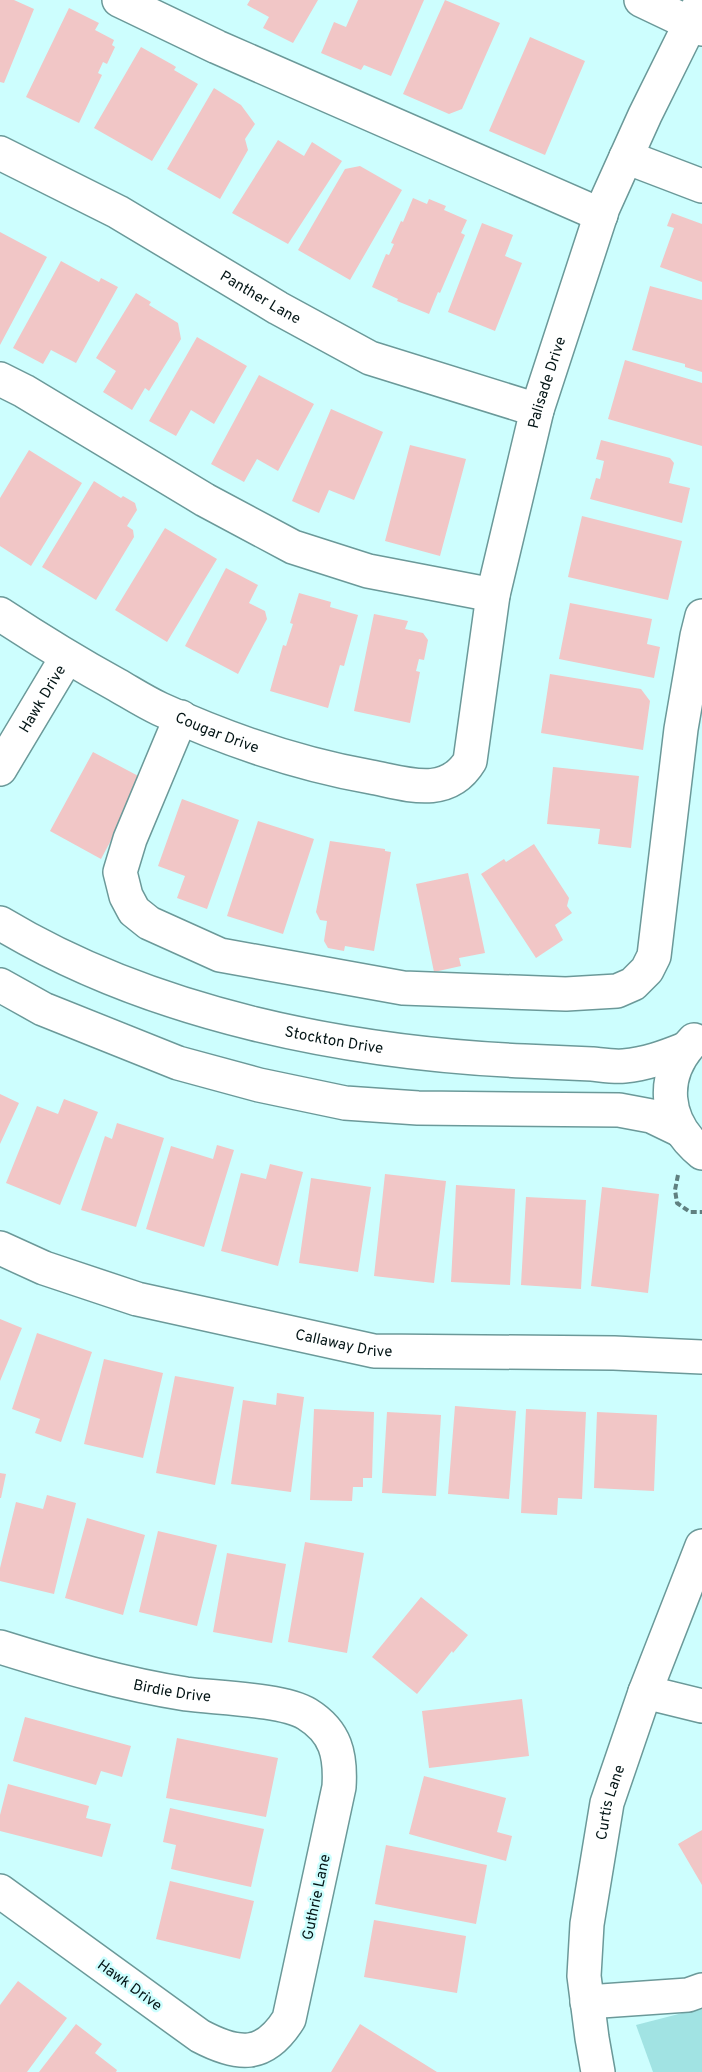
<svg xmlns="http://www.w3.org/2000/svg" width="702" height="2072" font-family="Overpass,sans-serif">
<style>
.green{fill:#a1e3e3}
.building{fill:#f1c6c6}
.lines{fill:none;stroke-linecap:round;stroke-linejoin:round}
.minor-casing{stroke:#6b9999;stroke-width:36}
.path{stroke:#608080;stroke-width:4;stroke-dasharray:6 3;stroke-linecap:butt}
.minor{stroke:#fff;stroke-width:33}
.labels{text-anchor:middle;stroke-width:5;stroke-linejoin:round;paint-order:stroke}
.street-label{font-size:15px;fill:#041516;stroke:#cdfefe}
</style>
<rect width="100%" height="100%" fill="#cdfefe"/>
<!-- green -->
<path class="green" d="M702 2008V2072H653L636 2025Z"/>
<!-- building -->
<path class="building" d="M0 0H14L34 9 4 83 0 82Z
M250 0H318L293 43 263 28 269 17 247 5Z
M358 0H424L391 76 364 65 361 70 321 53 334 22 346 27Z
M445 0 500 23 462 109 449 114 403 94Z
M69 8 99 23 95 30 114 40 112 45 115 47 107 64 103 62 98 73 102 75 79 123 26 97Z
M530 37 585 61 545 155 489 131Z
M141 47 173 65 176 67 174 70 198 84 152 161 94 128Z
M214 88 241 105 255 124 245 139 248 150 220 199 167 169Z
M278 140 304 156 312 142 342 161 288 244 232 213Z
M360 166 402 190 350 280 298 250 345 169Z
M413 198 427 204 429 199 446 206 444 210 467 220 461 233 465 235 440 293 438 292 429 314 397 301 398 299 372 287 386 254 389 255 394 244 391 243 401 221 403 222Z
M672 213 702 224V282L660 267 674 228 667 226Z
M482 223 513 235 505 256 522 263 495 331 448 312Z
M0 232 47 257 0 345Z
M61 261 99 282 101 278 118 287 76 363 51 350 43 364 13 348Z
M650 286 702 300V372L685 367V364L632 350Z
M136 293 151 302 149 305 178 323 181 339 149 391 145 388 132 410 103 392 116 371 96 358Z
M197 337 247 366 214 424 191 410 176 436 149 421Z
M625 360 702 383V446L608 419Z
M259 375 314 404 278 471 257 459 244 482 211 464Z
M331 409 383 432 354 500 329 490 319 513 292 501Z
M601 440 670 458 674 463 669 483 690 488 682 523 590 499 596 478 600 479 604 461 596 459Z
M410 445 466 459 440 556 385 541Z
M29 450 82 483 31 566 0 546V498Z
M94 481 121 498 123 496 135 503 137 510 127 526 133 530 134 537 96 600 42 567Z
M582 516 682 541 668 600 568 577Z
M165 528 217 559 167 642 115 610Z
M226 568 258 585 249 603 265 611 267 619 238 674 185 646Z
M299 593 331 602 330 607 358 615 344 666 340 665 328 708 270 691 283 645 286 646 293 624 290 623Z
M570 603 652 619 647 644 660 647 654 678 559 659Z
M374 614 408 621 405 629 423 633 428 640 424 660 419 659 416 671 420 672 410 723 354 711Z
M550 674 641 689 650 701 643 750 541 733Z
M93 752 144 779 101 859 50 831Z
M553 767 639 776 631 848 598 844 600 829 547 824Z
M182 799 239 820 207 909 177 898 185 876 158 866Z
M258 821 314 839 283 934 227 916Z
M330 841 385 849V851L391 852 374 951 345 946 344 951 328 948 324 941 327 921 320 920 316 912Z
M534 844 569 898 567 906 572 913 555 925 563 940 536 958 481 874 504 859 506 862Z
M468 873 485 953 459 958 461 966 434 972 416 884Z
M0 1094 19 1103 0 1144Z
M64 1099 98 1112 60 1205 6 1183 37 1106 58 1114Z
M117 1123 164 1138 136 1227 81 1210 105 1136 112 1139Z
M217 1145 234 1150 204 1247 146 1229 171 1146 213 1159Z
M270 1164 303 1172 278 1266 221 1251 241 1173 266 1179Z
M385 1174 446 1181 434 1283 374 1276Z
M311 1178 371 1187 358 1272 299 1263Z
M456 1185 515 1189 510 1285 451 1282Z
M602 1187 659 1194 648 1293 591 1286Z
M526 1197 586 1200 581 1289 521 1285Z
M0 1319 22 1328 0 1381Z
M37 1333 92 1352 61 1442 35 1433 40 1419 12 1409Z
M104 1359 163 1373 143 1458 84 1444Z
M175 1376 234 1387 215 1485 156 1473Z
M277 1393 304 1397 291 1492 231 1484 243 1400 276 1405Z
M455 1406 516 1411 509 1499 448 1494Z
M314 1409 374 1412 372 1478H363V1487H353L352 1501 310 1500Z
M526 1409 586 1412 582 1499 558 1498 557 1515 521 1513Z
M387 1412 441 1415 436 1496 382 1493Z
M597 1412 657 1415 654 1491 594 1488Z
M0 1473 6 1474 1 1498H0Z
M47 1495 76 1503 54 1594 0 1581V1568L16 1502 43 1509Z
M87 1518 145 1535 123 1615 65 1598Z
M158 1531 217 1545 197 1626 139 1612Z
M305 1542 364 1553 347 1653 288 1642Z
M227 1553 286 1564 272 1643 213 1632Z
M421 1597 468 1635 453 1653 452 1651 417 1694 372 1657Z
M522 1699 529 1756 429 1768 422 1711Z
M25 1717 131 1746 122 1777 101 1771 96 1785 13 1761Z
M177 1738 278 1758 266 1817 166 1798Z
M424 1776 506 1798 497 1832 512 1836 506 1861 409 1834Z
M8 1784 89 1806 86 1818 111 1824 102 1857 0 1831V1815Z
M170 1808 264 1829 251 1887 171 1869 176 1845 163 1842Z
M702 1830V1885L678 1844Z
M386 1845 487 1865 476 1924 375 1904Z
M170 1881 254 1901 240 1959 156 1939Z
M374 1920 466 1936 457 1993 364 1977Z
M18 1981 67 2018 27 2072H0V2005Z
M76 2024 102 2044 95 2053 117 2070 116 2072H39Z
M360 2024 437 2072H331Z"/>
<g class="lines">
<defs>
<g id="minor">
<path d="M119 0 217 47 601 215"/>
<path d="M641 0 702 29"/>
<path id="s1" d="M0 153 118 212 278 308 370 358 537 410"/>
<path d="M626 157 702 186"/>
<path d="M0 379 24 391 205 500 293 547 368 571 493 595"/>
<path id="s2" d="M0 614C38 639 77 663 117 685 131 693 145 702 160 709 228 740 298 764 371 777 407 784 447 799 470 761L493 595 537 410 603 208 645 115 702 0"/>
<path d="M181 717 130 839 120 872 126 896 134 911 149 923 220 955 403 988 566 994 617 991 633 984 647 970 654 956 681 729 697 636 702 616"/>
<path id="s3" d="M0 769 67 657"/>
<path id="s4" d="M0 923C153 1015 347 1053 524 1061 546 1062 569 1063 592 1064 602 1065 614 1067 624 1066 646 1064 665 1057 685 1049"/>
<path d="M0 985 43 1009 178 1063 259 1085 345 1103 418 1108 619 1110 651 1116 680 1130"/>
<path d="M694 1040C659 1076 664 1122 702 1153"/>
<path id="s5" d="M0 1248 44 1268 137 1299 374 1351 614 1353 702 1357"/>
<path id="s6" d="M0 1647C61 1666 122 1684 186 1694 216 1698 283 1699 307 1714 336 1732 341 1755 339 1787L289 2019C264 2059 238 2056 200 2036L0 1891"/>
<path d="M645 1692 702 1706"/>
<path d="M587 2002 688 1995 702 1990"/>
<path id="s7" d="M598 2072 592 2038 584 1976 587 1924 607 1803 645 1692 702 1546"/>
</g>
</defs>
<!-- minor casing -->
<use href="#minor" class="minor-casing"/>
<!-- path -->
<path class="path" d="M678 1175 675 1190 677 1203 690 1212H702"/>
<!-- minor -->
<use href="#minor" class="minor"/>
</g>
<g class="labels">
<!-- street labels -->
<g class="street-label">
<text dy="5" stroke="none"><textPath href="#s1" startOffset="298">Panther Lane</textPath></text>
<text dy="5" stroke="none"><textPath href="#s2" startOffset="904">Palisade Drive</textPath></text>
<text dy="5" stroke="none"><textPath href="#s3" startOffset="82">Hawk Drive</textPath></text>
<text dy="5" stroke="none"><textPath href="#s2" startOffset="248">Cougar Drive</textPath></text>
<text dy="5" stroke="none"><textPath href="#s4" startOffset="356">Stockton Drive</textPath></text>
<text dy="5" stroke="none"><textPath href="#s5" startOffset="358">Callaway Drive</textPath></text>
<text dy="5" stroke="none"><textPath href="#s6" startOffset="178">Birdie Drive</textPath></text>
<text dy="5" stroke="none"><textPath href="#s7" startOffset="273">Curtis Lane</textPath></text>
<text transform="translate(316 1897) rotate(-78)" y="5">Guthrie Lane</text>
<text transform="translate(130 1985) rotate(36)" y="5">Hawk Drive</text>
</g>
</g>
</svg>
